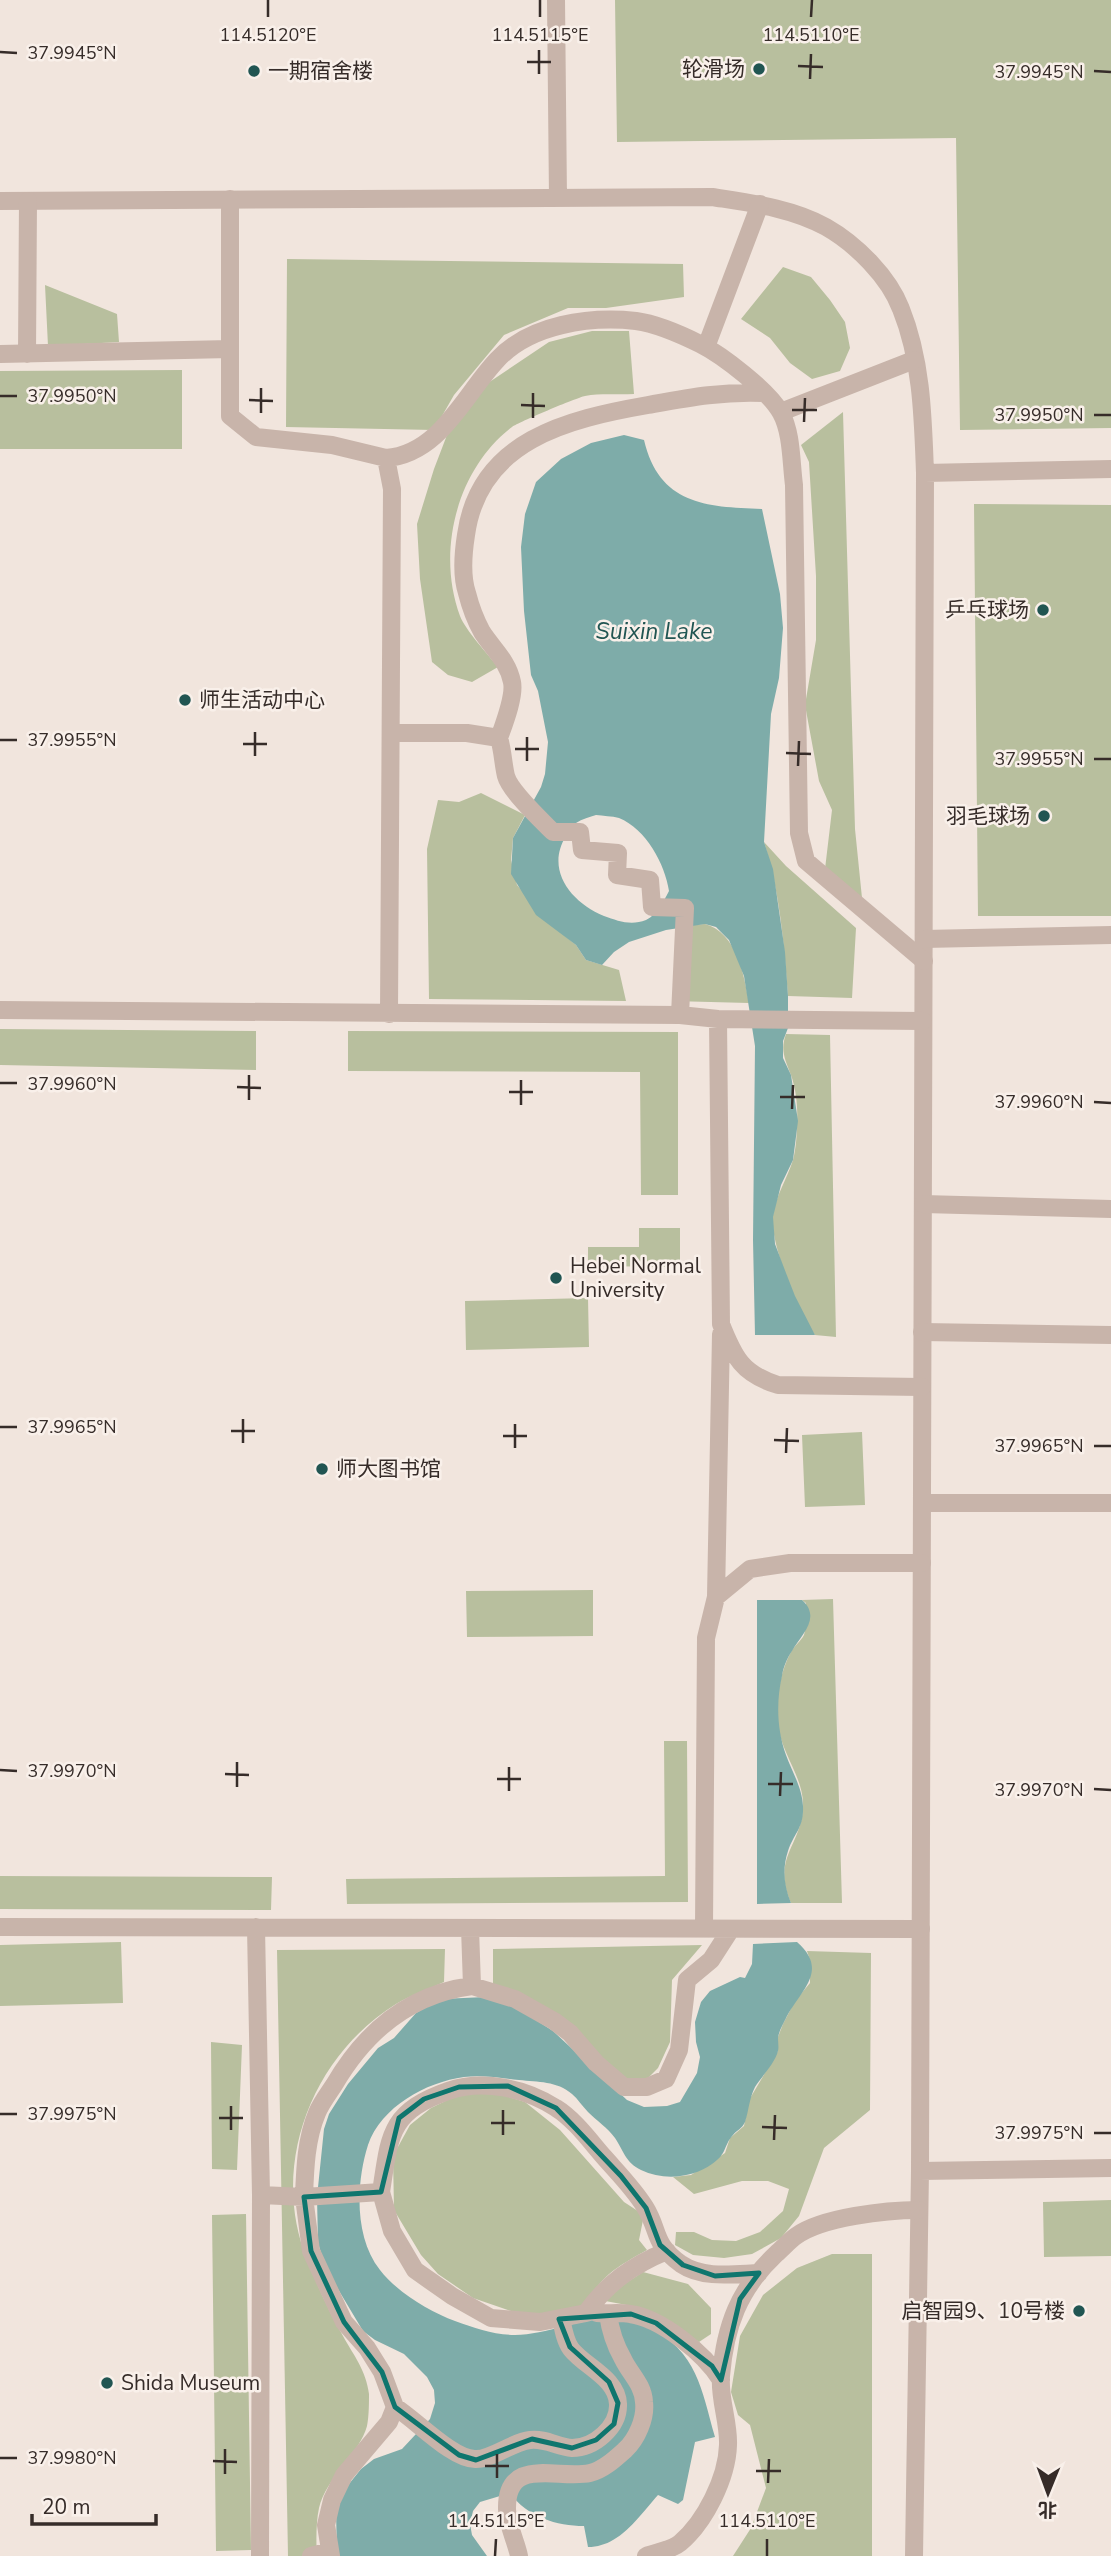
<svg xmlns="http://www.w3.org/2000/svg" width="1111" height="2556" font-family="'Nunito Sans','Noto Sans SC',sans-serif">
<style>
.green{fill:#b8bf9e}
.water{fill:#7eaca9;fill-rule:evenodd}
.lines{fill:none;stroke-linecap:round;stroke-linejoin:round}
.lane{stroke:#c8b4aa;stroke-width:18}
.street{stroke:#c8b4aa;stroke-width:18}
.marked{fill:none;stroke:#0f766e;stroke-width:5;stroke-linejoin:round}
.ticks{fill:none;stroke:#362c29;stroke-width:2.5}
.poi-dot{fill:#215552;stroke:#f9f0ea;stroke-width:2.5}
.labels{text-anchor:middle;stroke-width:5;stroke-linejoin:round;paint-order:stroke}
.poi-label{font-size:21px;fill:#362c29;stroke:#f9f0ea;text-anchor:start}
.water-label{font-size:23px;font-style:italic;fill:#215552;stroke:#f9f0ea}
.ticks-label{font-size:18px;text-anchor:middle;fill:#362c29;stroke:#f9f0ea;stroke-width:5;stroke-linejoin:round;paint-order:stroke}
</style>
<rect width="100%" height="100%" fill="#f1e5dd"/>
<!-- green -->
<path class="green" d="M615 0H1111V428L960 430 956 138 617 142Z
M287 259 683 264 684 297 606 308H568L504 335 454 395 434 430 286 427Z
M783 267 811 277 830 300 845 322 850 348 840 371 812 379 790 363 770 338 741 319Z
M45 285 117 314 119 342 48 346Z
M592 331H629L634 394C618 395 600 393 585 396 576 398 519 422 512 427 457 469 436 551 460 616 466 631 487 653 498 667L472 682 448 675 432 662 420 579 417 524 434 469 447 435 488 383 549 342Z
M182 370V449H0V371Z
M843 412 855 829 862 898 825 869 832 810 819 781 805 705 816 640V576L809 462 801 445Z
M974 504 1111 505V916H978Z
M481 793 525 815 513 838 511 860 517 885 554 927 576 945 586 960 619 970 626 1001 429 999 427 849 438 800 459 802Z
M764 842 786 866 856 928 852 998 788 996C784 944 780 892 764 842Z
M705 924C737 933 744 975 749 1003L672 1001 693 925Z
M0 1029 256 1031V1070L0 1065Z
M348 1031 678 1032V1195H641L640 1072 348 1071Z
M786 1034 830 1035 836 1337 815 1335C799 1312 769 1243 773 1215 776 1195 787 1179 793 1160 796 1149 797 1134 797 1122 798 1107 796 1089 791 1075 785 1059 780 1050 786 1034Z
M639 1228H680V1267L588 1266V1247H639Z
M588 1298 589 1347 466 1350 465 1301Z
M862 1432 865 1505 805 1507 802 1435Z
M593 1590V1636L467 1637 466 1591Z
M833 1599 842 1903H791C771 1857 802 1846 803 1806 804 1778 781 1753 778 1725 776 1700 779 1674 791 1652 794 1646 801 1641 804 1635 807 1626 806 1612 806 1603L802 1600Z
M664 1741H687L688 1902 347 1904 346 1879 665 1876Z
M0 1876 272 1877 271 1910 0 1909Z
M121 1942 123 2003 0 2006V1945Z
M702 1945 672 1980 670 2042 658 2068 647 2079 628 2080 493 1987V1949Z
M445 1949 444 1982C429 1989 411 1995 396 2004 312 2056 269 2166 307 2259 317 2285 329 2312 343 2336 354 2356 366 2370 369 2394 369 2402 369 2417 367 2426 360 2453 326 2478 319 2508 316 2522 316 2542 317 2556H288L277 1950Z
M807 1951 871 1953 870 2110 824 2148 799 2216 781 2238 752 2254 724 2258 693 2255 675 2245 676 2232H694L712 2240 736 2241 760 2232 783 2211 789 2189 768 2181H742L694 2194 673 2177 691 2175 725 2153 730 2138 744 2126 749 2100 778 2051V2037L783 2024 795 2001 810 1983V1960Z
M211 2042 242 2045 237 2170 212 2169Z
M493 2092 525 2102 560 2130 624 2202 644 2215 639 2240 647 2250C615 2268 602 2275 583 2308L549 2316 511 2311 473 2298 438 2274 421 2255 394 2210 393 2156 410 2125 431 2108 460 2094Z
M1111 2200V2256L1044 2257 1043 2202Z
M246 2214 251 2550 216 2551 212 2215Z
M832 2254H872V2556H733L751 2528 766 2488 750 2425 738 2415 731 2392 740 2336 763 2295 797 2268Z
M643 2272 688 2284 711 2308V2334L699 2342 661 2316 632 2306 600 2300Z"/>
<!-- water -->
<path class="water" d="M624 435 644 440C659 504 705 507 762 509L780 594 783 628 779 678 771 714 764 842 773 869 785 952 788 996V1028L783 1041V1058L791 1075 798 1121 793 1160 781 1185 773 1217 775 1244 786 1273 795 1296 815 1335H755L753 1240 755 1046 744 976 729 940 716 927 705 924 666 930 629 942 614 952 602 965 586 960 576 945 536 915 511 874 513 838 541 787 545 774 548 742 538 691 531 675 524 611 521 547 525 514 536 482 561 459 591 443ZM596 815C603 816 612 816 619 818 646 829 665 864 669 891 663 902 658 914 646 920 631 926 618 921 604 916 571 902 545 870 566 836 569 831 572 826 576 823 582 819 590 817 596 815Z
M757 1600H802C822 1618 801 1635 792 1651 787 1658 783 1668 782 1676 776 1702 777 1730 786 1755 792 1772 802 1787 803 1806 804 1828 794 1833 788 1851 782 1869 784 1886 791 1903L757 1904Z
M797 1942C829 1970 802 1989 787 2016 784 2023 779 2030 778 2038 778 2042 779 2047 778 2051 775 2063 762 2076 755 2087 749 2099 749 2110 745 2122 742 2129 737 2130 733 2135 723 2146 728 2153 712 2164 692 2178 664 2181 641 2170 626 2163 623 2150 615 2138 608 2128 597 2121 588 2112 582 2106 578 2099 572 2094 557 2081 538 2082 519 2080 501 2078 483 2075 464 2077 426 2082 381 2107 368 2145 356 2183 354 2237 380 2270 397 2292 430 2312 455 2321 475 2328 494 2335 515 2335 557 2335 607 2304 648 2326 698 2353 701 2388 715 2437L695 2442 683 2500 678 2504 658 2495C639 2516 620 2547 588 2547L584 2526C557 2526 527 2517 510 2493L480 2502 473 2511 470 2524 472 2535 487 2556H337L336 2509 341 2494 361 2469 374 2459 402 2449 430 2419 435 2403 434 2390 427 2377 404 2354 375 2340 363 2331 326 2269 318 2243 317 2197 324 2129 329 2114 348 2084 378 2048 394 2038 416 2013 441 1999 486 1997 503 1999 553 2031 627 2100 644 2107 667 2106 680 2102 697 2073 700 2057 696 2042 695 2022 701 2002 710 1991 740 1977 745 1978 752 1964 753 1944Z"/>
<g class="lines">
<!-- lane -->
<path class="lane" d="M556 0 558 198
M0 201 712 197C750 203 792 208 826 227 856 244 889 277 901 309 922 361 923 419 925 473L920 2171 914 2556
M925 473 1111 469
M922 1503H1111
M920 2171 1111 2168"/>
<!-- street -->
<path class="street" d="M230 199V416L256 437 332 445 386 458 392 489 389 1014
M706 347 760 204
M0 354 230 349
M27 354 28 201
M781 412 914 360
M386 458C440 454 464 395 497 360 530 324 590 316 636 321 658 324 680 334 700 344 722 355 769 391 781 413 792 433 791 463 794 485L799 833 806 861 924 961
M391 733H467L499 738C503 751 503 764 506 776 510 791 541 820 553 832H580L582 850 618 853 617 875 650 880 652 907 685 908 680 1015
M499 738C504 724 515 696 512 682 508 661 493 649 482 632 476 621 470 605 467 593 461 575 463 554 466 535 479 440 568 419 648 405 687 398 723 391 764 393
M924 939 1111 935
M0 1010 680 1015 718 1019 923 1021
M718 1019 721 1324C734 1357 742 1374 778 1385L922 1387
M923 1204 1111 1209
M922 1332 1111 1335
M716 1597 721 1334
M0 1927 921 1929
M256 1927 261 2195 260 2556
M470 1928 472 1986 515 1999 554 2021 570 2033 596 2063 624 2087H647L666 2079 679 2050 687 1980 711 1960 731 1929
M704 1928 706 1638 716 1597 750 1569 790 1563H922
M381 2192 392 2231 415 2270 452 2296 491 2318 540 2322 586 2313C607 2283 633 2265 667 2251
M261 2195 304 2197C305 2169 306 2139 317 2113 321 2103 328 2094 334 2085 365 2032 410 1994 472 1986
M597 2313C608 2314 619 2312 630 2314 661 2318 705 2354 721 2380
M395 2407C415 2419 452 2459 475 2459 491 2460 512 2442 530 2440 545 2438 558 2447 572 2448 594 2448 619 2427 618 2404 617 2378 585 2367 571 2349 565 2341 563 2328 561 2318
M311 2556 330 2551
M331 2556 326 2525 332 2500 344 2475 389 2422 395 2407 382 2372 367 2348 344 2322 311 2251 304 2197 381 2192C390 2134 389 2112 448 2091 483 2079 525 2088 556 2108 574 2119 590 2141 604 2157 618 2173 634 2189 645 2207 660 2231 652 2243 681 2264 703 2279 734 2274 759 2273
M519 2556C516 2541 507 2524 507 2509 506 2455 558 2480 590 2473 603 2470 615 2459 625 2450 637 2439 646 2418 644 2402 643 2384 630 2374 623 2359 615 2345 610 2329 608 2314
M646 2556C656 2552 672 2550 680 2543 705 2522 727 2478 728 2445 729 2422 719 2399 721 2376 725 2326 739 2289 776 2254 783 2248 789 2241 796 2236 822 2217 887 2210 919 2210"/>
</g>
<!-- marked area -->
<path class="marked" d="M508 2086 556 2108 621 2176 646 2208 660 2245 683 2265 715 2276 759 2273 740 2299 721 2380 712 2366 656 2323 631 2314 559 2319 570 2347 609 2382 618 2403 614 2424 596 2440 572 2448 532 2439 476 2460 459 2455 395 2407 382 2372 344 2322 311 2251 304 2197 381 2192 399 2118 424 2099 459 2087Z"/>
<!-- ticks -->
<path class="ticks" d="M268 17V0M540 17V0M811 17 812 0M0 52 17 53M527 62H551M798 66 823 67M1094 71 1111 72M539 74V50M810 79 811 54M0 396H17M249 400 273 401M521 405 545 406M792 410H817M261 413V388M1094 415H1111M533 418V393M804 422 805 398M0 740H17M243 744H267M515 749H539M786 753 811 754M255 756V732M1094 759H1111M527 761V737M798 766 799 741M0 1083H17M237 1087 261 1088M509 1092H533M780 1097H805M249 1100V1075M1094 1102 1111 1103M521 1105V1080M792 1109 793 1085M0 1427H17M231 1431H255M503 1436H527M774 1440 799 1441M243 1443V1419M1094 1446H1111M515 1448V1424M786 1453 787 1428M0 1770 17 1771M225 1774 249 1775M497 1779H521M768 1784H793M237 1787V1762M1094 1789 1111 1790M509 1791V1767M780 1796 781 1772M0 2114H17M219 2118H243M491 2123H515M762 2127 787 2128M231 2130V2106M1094 2133H1111M503 2135V2110M774 2140 775 2115M0 2458H17M213 2461 237 2462M485 2466H509M756 2471H781M225 2474V2449M497 2478V2454M768 2483 769 2459M495 2556 496 2539M767 2556V2539"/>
<!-- markers -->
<g class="poi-dot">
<circle cx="759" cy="69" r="7"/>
<circle cx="254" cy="71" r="7"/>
<circle cx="1043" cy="610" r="7"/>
<circle cx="185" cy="700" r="7"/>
<circle cx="1044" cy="816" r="7"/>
<circle cx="556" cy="1278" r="7"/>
<circle cx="322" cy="1469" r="7"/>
<circle cx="1079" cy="2311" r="7"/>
<circle cx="107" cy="2383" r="7"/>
</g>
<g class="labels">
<!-- poi labels -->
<g class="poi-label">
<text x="745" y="76" text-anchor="end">轮滑场</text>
<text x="268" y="78">一期宿舍楼</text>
<text x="1029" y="617" text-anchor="end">乒乓球场</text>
<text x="199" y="707">师生活动中心</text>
<text x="1030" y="823" text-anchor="end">羽毛球场</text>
<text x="570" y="1273">Hebei Normal<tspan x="570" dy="24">University</tspan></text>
<text x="336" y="1476">师大图书馆</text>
<text x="1065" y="2318" text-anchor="end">启智园9、10号楼</text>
<text x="121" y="2390">Shida Museum</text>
</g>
<!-- water labels -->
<g class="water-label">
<text x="654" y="639">Suixin Lake</text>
</g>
</g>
<g class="ticks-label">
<text x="268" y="41">114.5120°E</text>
<text x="540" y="41">114.5115°E</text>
<text x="811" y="41">114.5110°E</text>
<text x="72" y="59">37.9945°N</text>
<text x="1039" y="78">37.9945°N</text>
<text x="72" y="402">37.9950°N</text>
<text x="1039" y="421">37.9950°N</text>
<text x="72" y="746">37.9955°N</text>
<text x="1039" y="765">37.9955°N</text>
<text x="72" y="1090">37.9960°N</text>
<text x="1039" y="1108">37.9960°N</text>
<text x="72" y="1433">37.9965°N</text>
<text x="1039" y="1452">37.9965°N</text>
<text x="72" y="1777">37.9970°N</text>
<text x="1039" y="1796">37.9970°N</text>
<text x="72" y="2120">37.9975°N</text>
<text x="1039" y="2139">37.9975°N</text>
<text x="72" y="2464">37.9980°N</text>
<text x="496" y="2527">114.5115°E</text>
<text x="767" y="2527">114.5110°E</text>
</g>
<!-- north arrow -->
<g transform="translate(1048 2493) rotate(181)" stroke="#f9f0ea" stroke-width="5" paint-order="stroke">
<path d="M0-5L12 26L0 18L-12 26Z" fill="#362c29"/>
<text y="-10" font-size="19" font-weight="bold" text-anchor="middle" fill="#362c29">北</text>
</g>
<!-- scale -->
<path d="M32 2514v10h124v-10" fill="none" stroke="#362c29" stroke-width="3.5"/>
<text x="42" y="2514" font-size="21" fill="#362c29" stroke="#f9f0ea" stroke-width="5" paint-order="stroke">20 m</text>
</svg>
